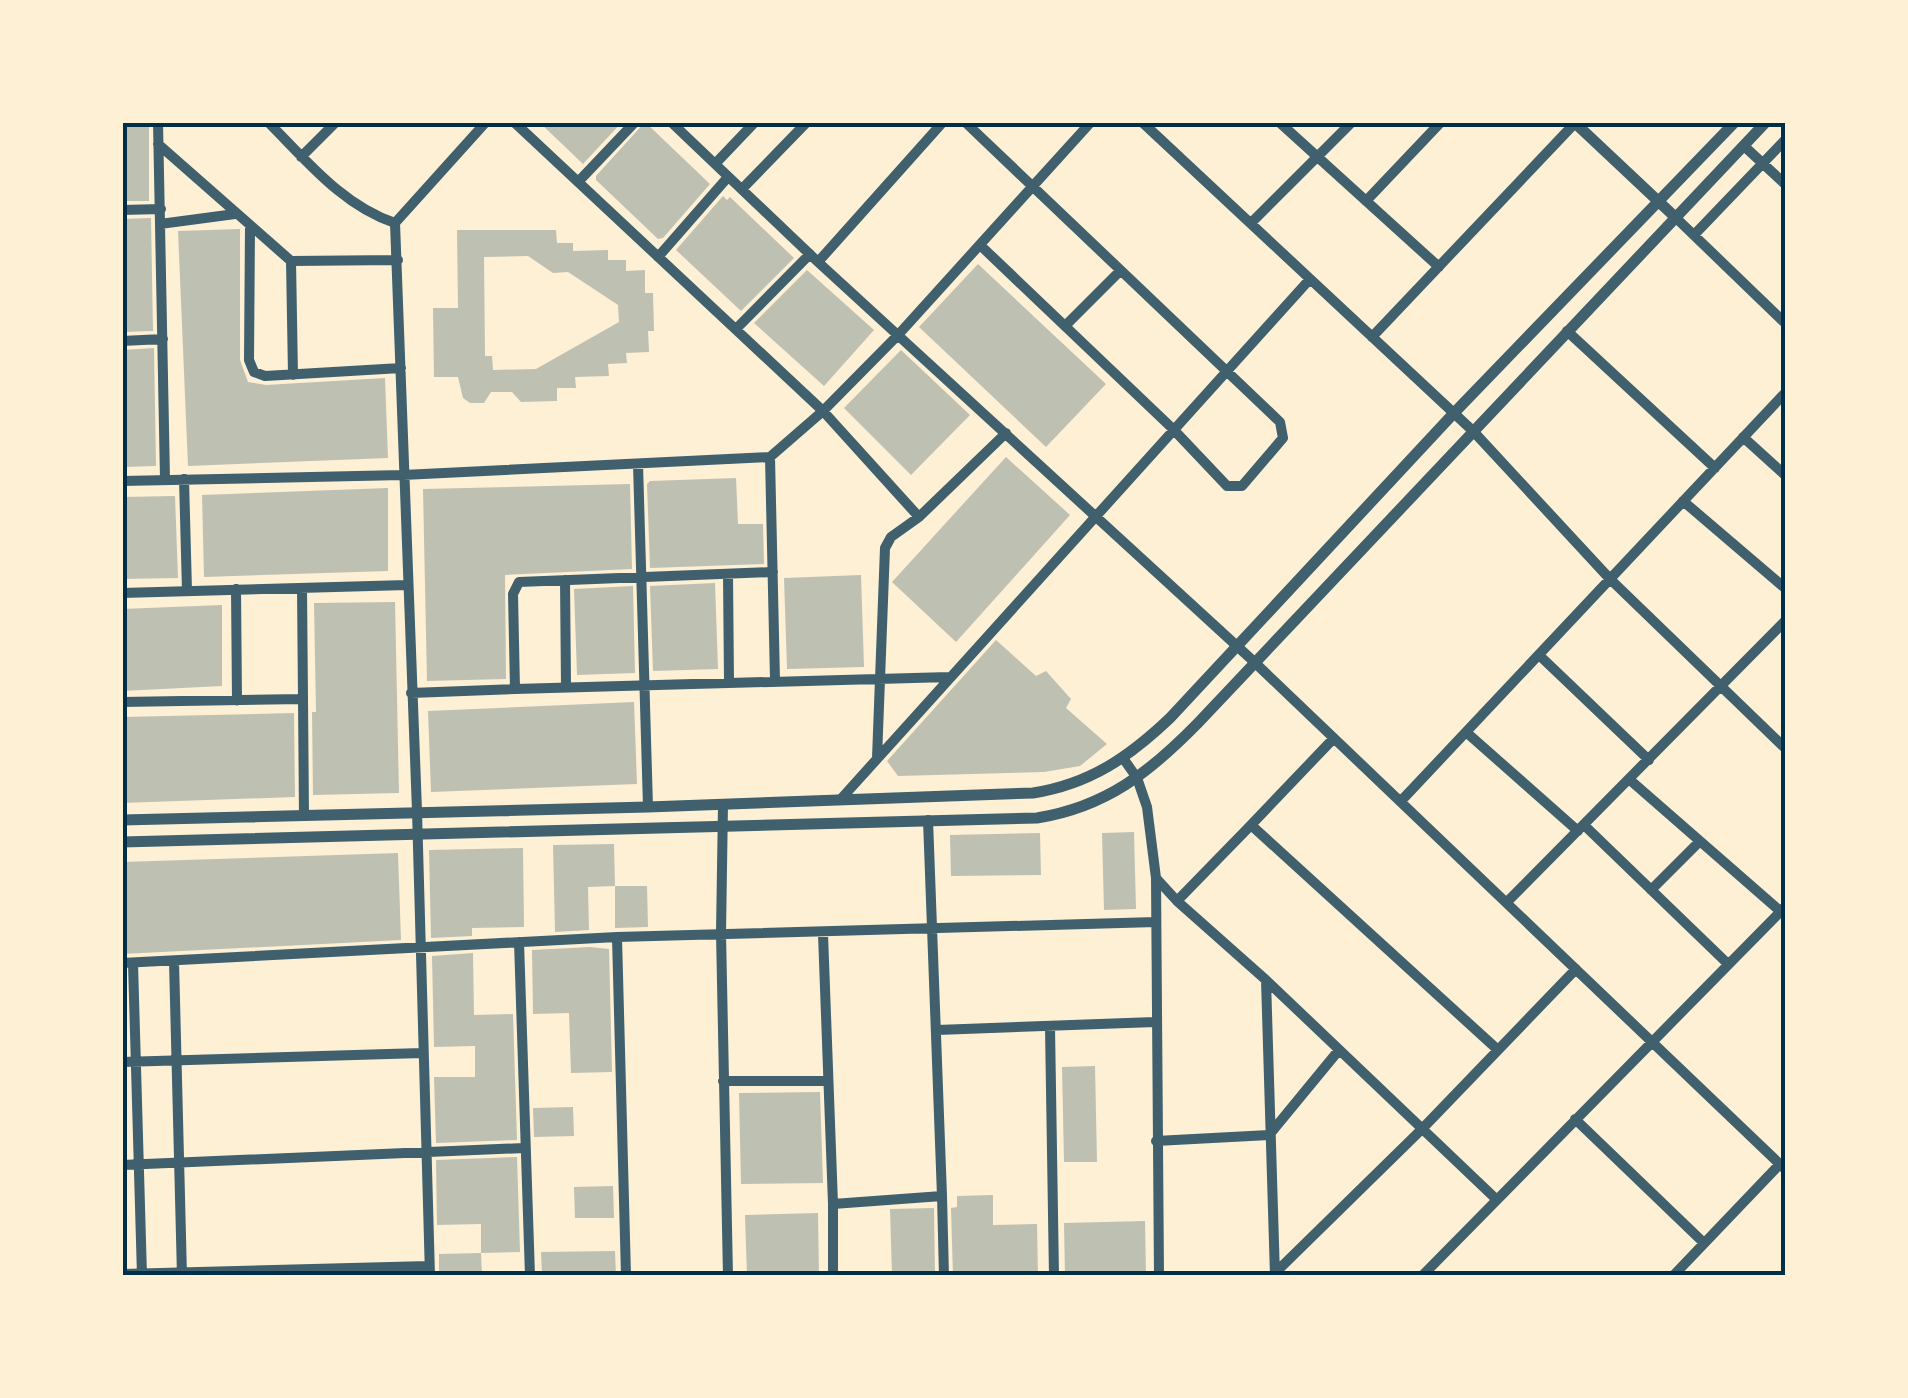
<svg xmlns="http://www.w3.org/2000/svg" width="1908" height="1398" font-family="Manrope,sans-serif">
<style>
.building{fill:#bec0b2;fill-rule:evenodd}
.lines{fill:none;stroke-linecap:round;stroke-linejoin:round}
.minor{stroke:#3f606c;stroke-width:10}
.tertiary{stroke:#3f606c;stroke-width:11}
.neatline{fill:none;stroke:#003049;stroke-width:4}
</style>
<rect width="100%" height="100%" fill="#fdf0d5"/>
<!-- building -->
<path class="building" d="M122 122H149V201H122Z
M539 122H622L583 164Z
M645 122 710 184 663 238 658 239 596 180V176Z
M723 196 727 200 730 197 794 258 741 311 676 250Z
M151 218 153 331 122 332V219Z
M240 229V360L248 382 266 385 385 378 388 458 188 466 178 231Z
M457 230H556L557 243H573V251L608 250V260H626V271L645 270V293H653L654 331H648L649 352 626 353 627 363 608 364 609 376 575 377 576 388H557V401L521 402 512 392H491L484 403H470L463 398 458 377H434L433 308H458ZM528 256 553 273 568 272 618 305 619 322 536 369 493 370 492 356H485L484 257Z
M978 264 1106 384 1046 447 919 327Z
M807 270 874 330 824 386 754 323Z
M154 348 156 466 122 467V350Z
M901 350 970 415 911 475 844 408Z
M1006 457 1070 515 956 642 892 582Z
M736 478 738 524H763L764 564 650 568 647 484 650 481Z
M630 484 632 569 505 575 506 679 427 681 423 489Z
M388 488V571L204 577 202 495Z
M175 496 178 578 122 579V497Z
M861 575 864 667 787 669 784 578Z
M715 583 718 669 653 671 650 586Z
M633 586 635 673 577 675 574 589Z
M395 602 399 793 313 795 312 712H316L314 603Z
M222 605V686L122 691V609Z
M996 640 1036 676 1046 671 1071 699 1066 708 1107 744 1080 766 1044 772 898 776 887 761Z
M634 702 637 784 431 792 428 711Z
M294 713 295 797 122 803V717Z
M1134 832 1136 909 1104 910 1102 833Z
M1040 833 1041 875 951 876 950 835Z
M614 844 615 886 588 887 589 930 555 932 553 845Z
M523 848 524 927 472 928V936L431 938 429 850Z
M398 853 401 940 122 954V862Z
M615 886H647L648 927 615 928Z
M590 947 609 949 612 1072 571 1073 569 1013 533 1014 532 950Z
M473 953 474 1015 513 1014 517 1140 436 1143 434 1077H475V1046L434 1047 432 956Z
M1095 1066 1097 1162H1064L1062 1067Z
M820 1092 823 1183 741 1184 739 1093Z
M573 1107 574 1136 534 1137 533 1108Z
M517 1157 520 1252 481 1253V1224L437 1225 436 1160Z
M613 1186 614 1218H575L574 1187Z
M993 1195V1225L1037 1224 1038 1276H953L951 1208 957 1207V1196Z
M934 1208 935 1276H892L890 1209Z
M818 1213 819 1276H747L745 1215Z
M1145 1221 1146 1276H1065L1064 1223Z
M615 1251 616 1276H542L541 1252Z
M481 1253 482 1276H439V1254Z"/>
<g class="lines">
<!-- minor -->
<path class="minor" d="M158 122 165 479
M268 122C306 160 343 206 395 223
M514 122 823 411 919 517
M671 122 818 262 1250 658 1786 1170
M965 122 1280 422 1283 438 1242 486H1227L1173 429 980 245
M1142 122 1473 431 1610 579 1786 749
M1279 122 1439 267
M158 144 291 261 293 375
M1744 146 1786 185
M301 157 336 122
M715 164 755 122
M578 182 635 122
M742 189 807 122
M1366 201 1441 122
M122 210 161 209
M1674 216 1786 324
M1251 223 1352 122
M160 224 235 214
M250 226 249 360 254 372 265 376 401 368
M1694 235 1786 139
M658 257 728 177
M291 261 398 260
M818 262 943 122
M1065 326 1120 271
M736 329 810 254
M1567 331 1715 468
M1372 337 1575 123
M122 341 163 339
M1743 437 1786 476
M770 457 775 680
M638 464 648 807
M184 479 187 591
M122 481 403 475 770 457 823 411 898 335 1091 122
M1683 501 1786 589
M728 574 729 682
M565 580 566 686
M302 588 303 699
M236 589 237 701
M122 593 407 585
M1539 655 1649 760
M515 689 949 677
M411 693 515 689 513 594 519 582 773 572
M122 702 303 699 304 816
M1466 732 1578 831
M1334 738 1251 825 1498 1050
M877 758 885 548 891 537 919 517 1006 433
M1123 758 1137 778 1147 807 1156 878 1159 1276
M1630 780 1780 911
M840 800 1310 279
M1401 801 1786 392
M723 804 721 933 728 1276
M1584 825 1728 964
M1156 878 1177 901 1266 980 1275 1276
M1651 890 1700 841
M1177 901 1251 825
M1507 902 1786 620
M823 934 833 1204 942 1196 928 820
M617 937 626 1276
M519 942 530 1276
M174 961 182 1276
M122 963 617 937 1156 922
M133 963 142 1276
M1266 980 1496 1199
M1050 1027 1054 1276
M937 1030 1155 1022
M122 1062 422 1053
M723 1081H827
M1575 1119 1704 1243
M1156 1141 1269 1135 1339 1050
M122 1165 524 1148
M942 1196 944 1276
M833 1204V1276
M1275 1273 1422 1129 1576 969
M122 1274 429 1266
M430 1276 417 811 395 223 486 122
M1422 1276 1786 906
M1673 1276 1779 1165"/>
<!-- tertiary -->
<path class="tertiary" d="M1574 122 1674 216
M122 820 648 807 1033 793C1090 784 1129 757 1170 718L1454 413 1735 122
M122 842 1037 818C1106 807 1150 772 1198 723L1766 122"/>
</g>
<!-- border -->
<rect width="1908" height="1398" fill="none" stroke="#fdf0d5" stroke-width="250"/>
<rect x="125" y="125" width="1658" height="1148" class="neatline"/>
</svg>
